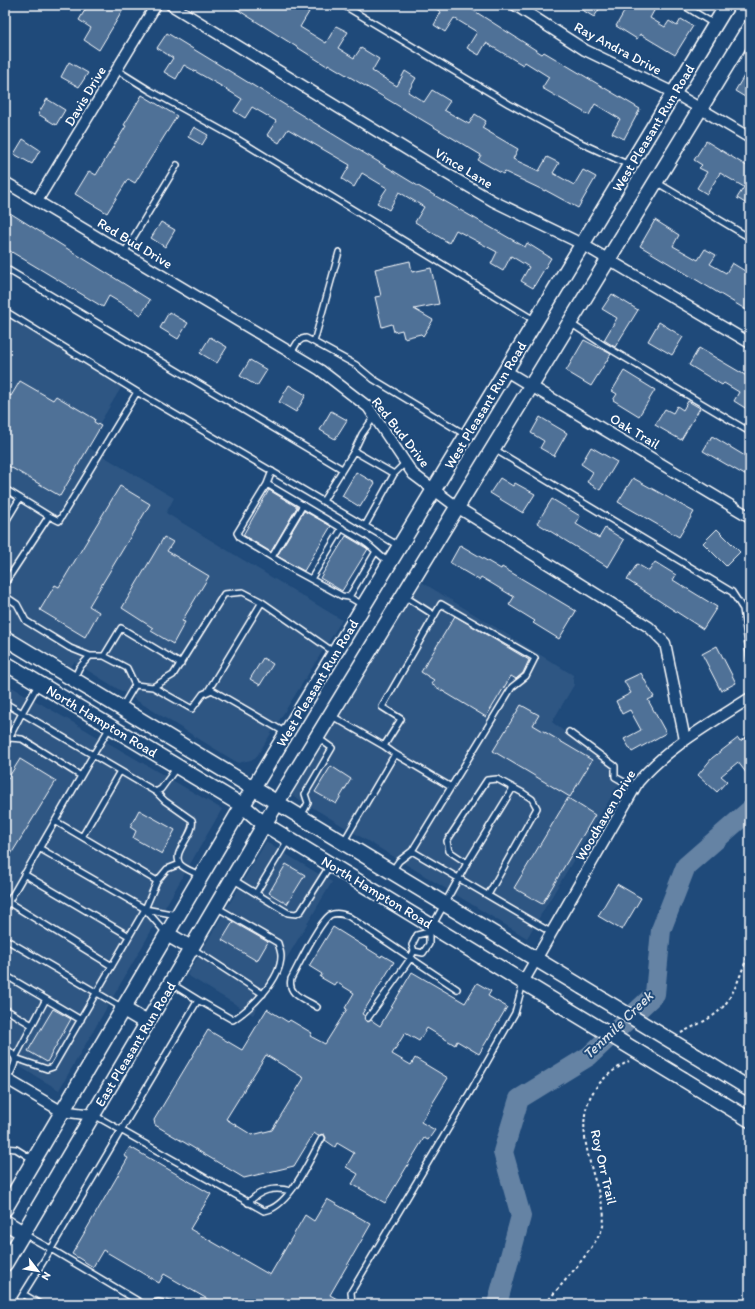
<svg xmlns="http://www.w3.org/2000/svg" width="755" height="1309" font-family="Itim,sans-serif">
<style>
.built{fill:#2e5683}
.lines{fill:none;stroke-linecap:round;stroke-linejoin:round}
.river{stroke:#6583a4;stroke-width:20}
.building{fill:#507197;stroke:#fff;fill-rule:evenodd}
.service-casing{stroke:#fff;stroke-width:8}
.minor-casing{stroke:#fff;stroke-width:13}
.secondary-casing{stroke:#fff;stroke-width:17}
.path{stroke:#fff;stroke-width:2;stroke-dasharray:3 3;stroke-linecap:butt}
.service{stroke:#1f4a7a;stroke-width:5}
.minor{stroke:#1f4a7a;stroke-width:10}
.secondary{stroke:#1f4a7a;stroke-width:14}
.secondary-bridge-casing{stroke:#fff;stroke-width:17;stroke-linecap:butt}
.secondary-bridge{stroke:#1f4a7a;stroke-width:14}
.labels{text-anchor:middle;stroke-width:4;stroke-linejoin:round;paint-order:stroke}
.street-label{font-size:14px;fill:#fff;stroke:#1f4a7a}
.water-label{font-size:15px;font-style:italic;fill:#d8e0e8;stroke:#1f4a7a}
</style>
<rect width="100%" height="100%" fill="#1f4a7a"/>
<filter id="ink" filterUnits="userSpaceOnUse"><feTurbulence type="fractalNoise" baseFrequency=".025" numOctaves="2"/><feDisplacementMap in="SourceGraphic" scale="8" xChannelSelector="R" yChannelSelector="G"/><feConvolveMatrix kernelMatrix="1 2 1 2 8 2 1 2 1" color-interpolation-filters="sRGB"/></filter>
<g filter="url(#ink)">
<!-- built -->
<path class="built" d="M5 308 125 381 86 446 174 498 166 513 342 620 255 759 238 763 74 662 71 667 5 628Z
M420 581 573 675 574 685 552 722 623 777 527 938 292 795Z
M5 683 222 809 59 1090 5 1058Z
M266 842 332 882 253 1015 187 975Z"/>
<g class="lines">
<!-- river -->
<path class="river" d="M497 1304 521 1216 503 1152 519 1099 589 1056 655 994 661 930 686 866 750 810"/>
</g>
<!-- building -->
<path class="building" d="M88 5H126L99 50 84 40 91 28 79 20Z
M230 5H296L309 12 300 27 326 43 336 26 348 32 338 48 354 58 361 48 379 59 372 71 397 86 405 71 416 78 408 92 424 102 432 90 450 101 444 110 469 124 475 114 486 121 482 128 518 149 513 159 539 171 547 157 559 163 553 173 574 185 583 170 596 177 578 208 545 190V191L505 172 503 174 478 160 481 155 328 64 327 66Z
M430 5H465L542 54 544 52 640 109 624 139 612 133 620 119 595 104 589 115 542 88 549 77 525 62 523 65 486 43 479 55 467 48 477 32 454 18 445 32 434 25 441 12Z
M574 5H602L594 17Z
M628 5H647L655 9 650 18 665 27 669 21 677 26 681 19 693 26 675 55 640 34 637 39 616 26Z
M167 33 418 186 525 247 527 243 551 258 533 288 521 281 529 267 511 256 503 271 491 264 497 252 456 230 449 243 415 222 424 207 399 192 389 210 377 203 387 188 362 173 354 187 342 179 350 165 288 129 279 143 267 135 276 121 252 107 245 118 234 111 242 99 221 86 184 65 176 79 164 72 173 58 157 48Z
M69 62 88 73 79 87 61 77Z
M750 66V100L735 91Z
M142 95 177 116 135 183 128 179 107 213 75 194 89 171 96 175 126 126 124 125Z
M47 99 65 110 56 125 38 114Z
M194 127 208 135 202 145 188 137Z
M23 139 40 150 32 164 14 154Z
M706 141 750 168V206L737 198 744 187 720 173 707 194 697 188 707 172 699 168 702 165 694 160Z
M10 213 150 300 141 315 109 296 103 307 5 248V220Z
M655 220 679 235 673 246 698 260 705 249 716 255 710 264 726 273 732 263 750 274V312L640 246Z
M161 222 175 230 165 247 151 238Z
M410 261 412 272 431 268 439 304 414 309 433 320 423 336 421 334 404 338 402 330 394 332 392 324 382 327 375 297 381 296 375 269Z
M612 294 638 310 615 347 604 340 617 318 602 309Z
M169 312 188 323 178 339 160 328Z
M659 322 683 337 672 355 648 341Z
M210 337 227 347 217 363 200 353Z
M584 340 611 354 591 386 566 371Z
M699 348 750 378V411L734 401 739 392 724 383 722 385 689 365Z
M250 360 267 370 257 386 240 376Z
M624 371 655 390 639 416 613 400 617 394 612 391Z
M20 381 53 400 56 396 95 419 94 422 101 426 60 496 5 464V393L11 396Z
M289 385 306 395 296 412 279 402Z
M688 401 700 408 681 440 655 425 665 409 673 413 677 406 683 410Z
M331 411 347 420 335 439 320 430Z
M540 417 567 433 554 456 540 448 544 441 531 433Z
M712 436 750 459V478L703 451Z
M591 447 617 462 600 490 587 482 593 472 581 464Z
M356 472 375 483 360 507 342 496Z
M500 478 513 486 515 483 535 494 523 513 490 493Z
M633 478 694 512 679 537 618 502Z
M120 486 150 504 89 606 99 612 85 637 40 610 55 585 59 587Z
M269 490 297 507 271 552 243 535Z
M552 499 580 516 576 524 599 538 605 528 624 540 608 567 537 523Z
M304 511 331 526 304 571 277 556Z
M717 529 740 552 726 566 703 543Z
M346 536 368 549 342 591 320 578Z
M164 537 173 542 167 551 209 576 182 621 185 622 173 644 151 631 153 628 122 608Z
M460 545 501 569 502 567 576 611 559 639 533 623 535 621 509 605 514 597 481 577 479 580 450 563Z
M655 562 676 575 673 580 717 607 703 629 627 580 637 564 649 571Z
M455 616 529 660 523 673 516 679 511 676 486 717 431 684 434 680 421 672Z
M717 646 736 683 721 691 702 654Z
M263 658 273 664 260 685 250 679Z
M641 673 654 697 648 700 666 733 632 752 624 739 641 730 630 710 622 714 616 701 631 693 624 681Z
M521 705 539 715 533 725 592 760 570 797 493 751Z
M750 735V778L738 762 721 776 727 781 717 792 698 775 712 758 738 738 740 741Z
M20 759 56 781 5 864V783Z
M331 766 351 779 336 804 315 792Z
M568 798 595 815 542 904 514 888Z
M139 810 175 830 162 854 133 838 136 831 130 827Z
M286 864 305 875 287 904 269 893Z
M617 884 641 898 622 930 598 916Z
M233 922 268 942 257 961 222 940Z
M333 927 381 957 382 955 394 962 362 1014 365 1016 366 1021 371 1020 380 1026 412 972 465 1003 477 983 491 991 488 996 507 1007 479 1054 457 1041 455 1045 427 1028 419 1041 405 1033 392 1054 411 1065 415 1058 448 1078 421 1122 435 1130 428 1140 424 1138 385 1203 352 1184 358 1174 346 1167 354 1153 337 1143 335 1147 325 1140 326 1138 324 1134 318 1136 314 1133 294 1166 244 1178 155 1125 154 1120 208 1030 242 1050 267 1009 288 1022 290 1020 312 1033 310 1036 325 1044 347 1009 345 1008 354 993 336 982 334 985 320 977 322 974 309 966ZM266 1055 304 1078 272 1130 252 1135 226 1119Z
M53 1009 71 1019 47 1062 28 1051Z
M130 1147 211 1194 190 1229 270 1275 305 1215 314 1221 327 1199 371 1224 330 1295 346 1304H216L164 1274 159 1283 103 1250 93 1267 72 1254 128 1158 124 1156Z"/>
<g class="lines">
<defs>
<path id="service" d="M343 5 509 104 579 142 629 165
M683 5 714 24
M117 70 149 90 234 137 534 320
M656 182 750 238
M124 253 177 165
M5 268 342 469
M5 311 137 392 399 546
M570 323 605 346 750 432
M314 342 339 252
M291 353 297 343 302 339 306 338 314 342 356 365 373 379 466 435
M494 449 732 592 743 609 750 659
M354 451 362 434 374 417
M267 484 272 471
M5 489 49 516
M323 501 354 451 394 474
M5 523 20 498
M365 526 394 474 405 463
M272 557 303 505
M311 579 342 528
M5 583 49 516 59 521 137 392
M5 596 17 604 26 621 70 648 90 656
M404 596 434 615
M349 597 375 553
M363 605 349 597 342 596 292 569 240 538 237 533 267 484 363 541C374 548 378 555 389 562
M104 656 121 628 181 664
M74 679 79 668 90 656H104L127 668 135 685
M38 685 22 713 93 755 110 727
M153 687 192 709 203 694 212 690 286 733
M208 691 262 602
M5 703 22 713 9 738
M122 707 135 685 153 687 173 675 224 594 243 592 262 602 335 653
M332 716 384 746
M569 732 615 766V777L635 788
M5 744 9 738 22 739 81 776 5 908
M395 754 451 787
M81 776 93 755 156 792 161 789 177 767
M156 792 165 801 192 820C196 834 171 852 180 864 184 869 194 872 199 875
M301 816 308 803 305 794 332 748 318 738
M55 821 157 881
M82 837 120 771
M344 841 395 754 384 746 401 719 382 707 441 604 535 658 526 676 512 687 412 851 552 933
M39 848 145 909 166 933
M467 863 513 788
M392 871 399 861 412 851
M24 874 129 936
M234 880 288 913 296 914 301 911 330 865
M256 893 288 840
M8 902 112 966
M145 909 177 915
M5 939 121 1007
M192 948 263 994
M414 951 423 953 429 944V932L467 863 449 851 447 841 487 780 497 779 523 793 532 799 537 808 488 895
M5 975 81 1020
M172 984 198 1000
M46 999 15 1058 47 1069 53 1067 145 909 157 881 167 869 180 864
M317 1007C305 999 287 995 291 979 299 964 318 924 330 915 336 912 342 914 348 916L457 989
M5 1009 32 1025
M368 1018 410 959 414 951 412 945 417 935 429 932
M5 1048C22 1058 14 1065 7 1080
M94 1115 264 1211C289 1208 310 1159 322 1138
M5 1148 16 1149 32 1159
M248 1203C260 1190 273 1186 291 1191
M24 1234 51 1249 198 1000 233 1020C252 1007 281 980 281 956 281 952 279 947 278 943L216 907
M23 1294 40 1304
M17 1304 51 1249 143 1304
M152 1304 158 1302 169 1304
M352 1304 351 1292 470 1092 515 1013 523 983"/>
<path id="minor" d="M171 5 437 168 493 201 582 244 750 343
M515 5 585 50 674 93 750 138
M5 182 320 370 368 407 413 474 457 507 649 627 665 643 685 740
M37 201 156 5
M506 371 750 517
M523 982 638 782C669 746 711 723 750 698
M5 1078 61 1111 93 1115"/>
<path id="secondary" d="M5 638 582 987
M5 663 243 806 264 824 569 1010
M167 934 191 948
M122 1008 147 1023
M696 1056 750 1089
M683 1079 750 1120
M5 1209 237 815 727 5
M5 1222 23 1233
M5 1264 284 791 750 27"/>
</defs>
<!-- service casing -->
<use href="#service" class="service-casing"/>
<!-- minor casing -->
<use href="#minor" class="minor-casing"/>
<!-- secondary casing -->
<use href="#secondary" class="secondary-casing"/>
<!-- path -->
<path class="path" d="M681 1033C692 1027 704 1022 714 1015 734 1001 740 973 750 951
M545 1304C559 1287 598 1245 603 1226 606 1211 600 1198 596 1184 580 1130 572 1092 629 1061"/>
<!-- service -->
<use href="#service" class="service"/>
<!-- minor -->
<use href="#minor" class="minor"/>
<!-- secondary -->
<use href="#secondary" class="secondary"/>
<defs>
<path id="secondary-bridge" d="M582 987 696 1056
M569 1010 683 1079"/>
</defs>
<!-- secondary-bridge casing -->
<use href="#secondary-bridge" class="secondary-bridge-casing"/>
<!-- secondary-bridge -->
<use href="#secondary-bridge" class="secondary-bridge"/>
</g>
</g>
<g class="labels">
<!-- street labels -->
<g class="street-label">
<text transform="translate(618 48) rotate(28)" y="5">Ray Andra Drive</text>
<text transform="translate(85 96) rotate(-59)" y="5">Davis Drive</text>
<text transform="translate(653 128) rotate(-59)" y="5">West Pleasant Run Road</text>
<text transform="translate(464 168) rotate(31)" y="5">Vince Lane</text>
<text transform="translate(135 243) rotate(31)" y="5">Red Bud Drive</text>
<text transform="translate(485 405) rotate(-59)" y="5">West Pleasant Run Road</text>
<text transform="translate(635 431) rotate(31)" y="5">Oak Trail</text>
<text transform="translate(401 432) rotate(52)" y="5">Red Bud Drive</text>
<text transform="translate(317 683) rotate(-59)" y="5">West Pleasant Run Road</text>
<text transform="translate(102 721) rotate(31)" y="5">North Hampton Road</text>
<text transform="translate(605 815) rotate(-59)" y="5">Woodhaven Drive</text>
<text transform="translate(377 892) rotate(31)" y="5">North Hampton Road</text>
<text transform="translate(135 1044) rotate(-59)" y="5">East Pleasant Run Road</text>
<text transform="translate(604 1167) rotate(77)" y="5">Roy Orr Trail</text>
</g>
<!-- water labels -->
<g class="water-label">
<text transform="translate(618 1025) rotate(-44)" y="5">Tenmile Creek</text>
</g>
</g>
<!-- margin -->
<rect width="755" height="1309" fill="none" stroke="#1f4a7a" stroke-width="20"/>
<rect x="10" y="10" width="735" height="1289" fill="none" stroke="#fff" stroke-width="1.5" filter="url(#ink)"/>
<!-- north arrow -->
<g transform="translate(38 1271) rotate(121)" stroke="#1f4a7a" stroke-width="3" paint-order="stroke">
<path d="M0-3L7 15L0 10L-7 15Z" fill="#ffffff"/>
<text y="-6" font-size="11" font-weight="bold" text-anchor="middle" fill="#ffffff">N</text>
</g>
</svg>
